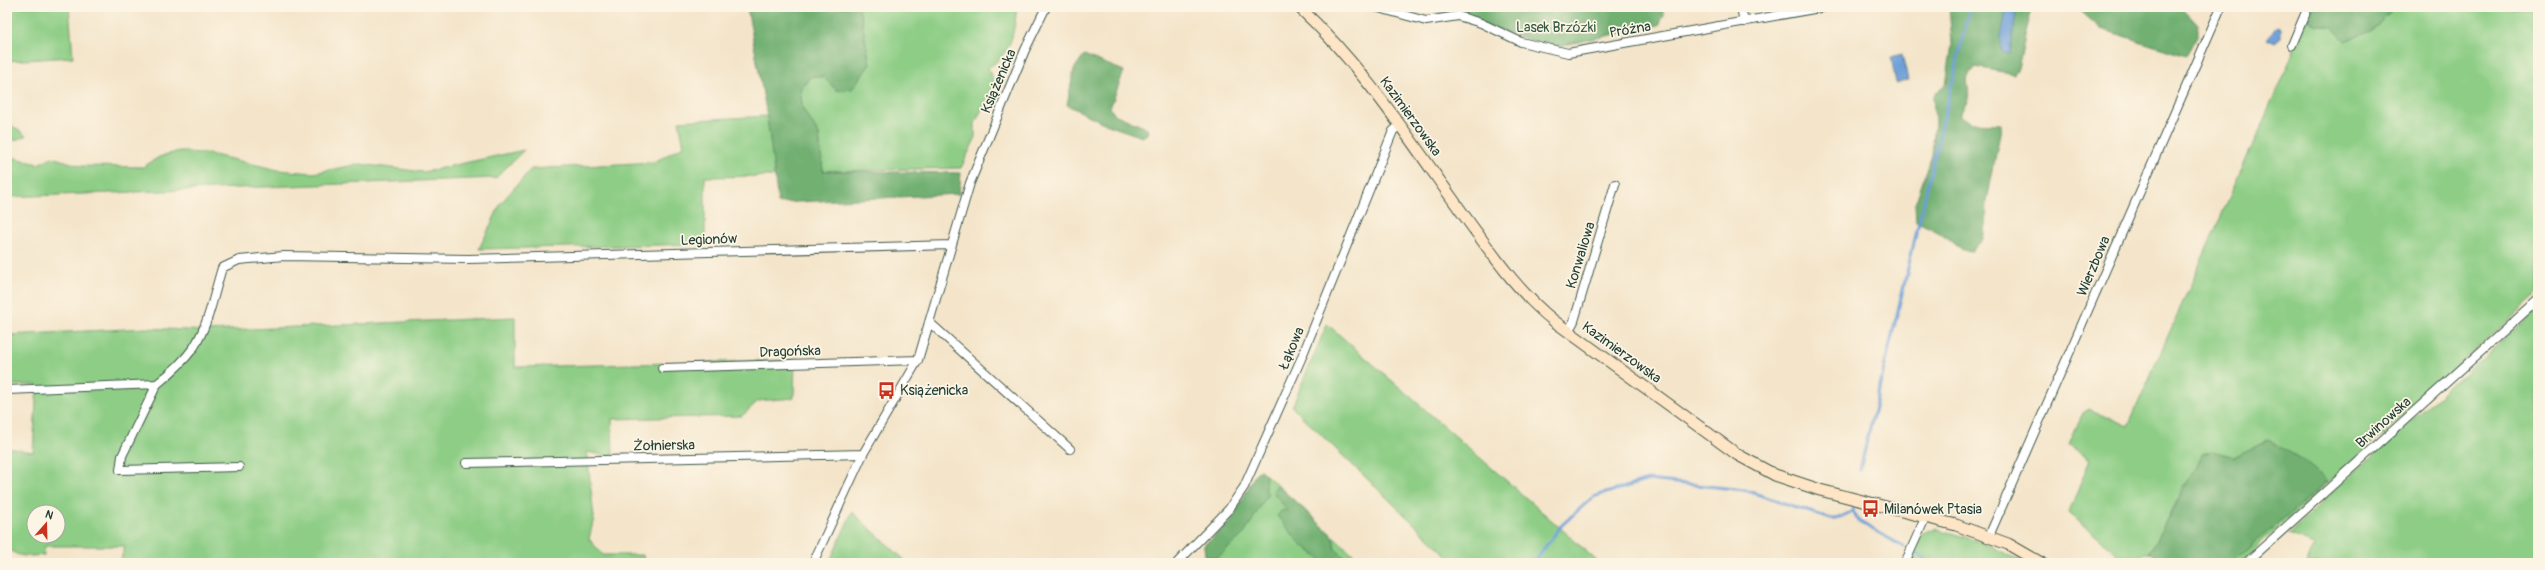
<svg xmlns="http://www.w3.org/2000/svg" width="2545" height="570" font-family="Pangolin,sans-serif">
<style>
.green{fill:#8dcd85;stroke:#56855c;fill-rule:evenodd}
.forest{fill:#72b072;stroke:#487653}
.water{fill:#6d9fd8;stroke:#466e86}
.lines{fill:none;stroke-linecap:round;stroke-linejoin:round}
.stream{stroke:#6d9fd8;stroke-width:3}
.street-casing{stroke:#3f564a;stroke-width:10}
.secondary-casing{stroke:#3f564a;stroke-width:13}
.street{stroke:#fff;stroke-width:8}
.secondary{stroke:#fde5c5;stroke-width:11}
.labels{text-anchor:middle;stroke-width:3.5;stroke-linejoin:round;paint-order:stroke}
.park-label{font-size:14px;fill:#355a44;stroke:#fcf5e5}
.street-label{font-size:14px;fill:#1f3d34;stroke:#fcf5e5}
.poi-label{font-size:14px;fill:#1f3d34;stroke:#fcf5e5;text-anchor:start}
</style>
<rect width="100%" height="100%" fill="#fcf5e5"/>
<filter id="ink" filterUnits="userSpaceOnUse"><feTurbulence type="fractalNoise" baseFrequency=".025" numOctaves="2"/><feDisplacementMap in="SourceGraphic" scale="8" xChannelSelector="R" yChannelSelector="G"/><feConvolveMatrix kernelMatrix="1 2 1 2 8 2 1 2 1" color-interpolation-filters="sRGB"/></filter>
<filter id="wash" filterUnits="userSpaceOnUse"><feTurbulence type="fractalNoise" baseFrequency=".012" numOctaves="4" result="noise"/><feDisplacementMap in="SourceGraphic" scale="16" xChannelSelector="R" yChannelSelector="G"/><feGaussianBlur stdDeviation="0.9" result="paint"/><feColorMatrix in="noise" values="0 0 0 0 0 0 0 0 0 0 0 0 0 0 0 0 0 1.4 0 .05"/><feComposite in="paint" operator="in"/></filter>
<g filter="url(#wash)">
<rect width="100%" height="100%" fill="#f4e5ca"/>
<!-- green -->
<path class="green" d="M7 7H69L73 57 7 61Z
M859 7H1017C1013 35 1013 51 988 68L995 83 975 123V139L961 168 823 171 819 135 803 109 800 90 811 76 823 77 836 90 852 89 870 64Z
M2394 7H2538V294L2239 563H2231L2327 481 2268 440 2234 457 2213 451 2183 487 2149 554 2121 557 2069 513 2090 459 2069 445 2083 413 2089 409 2128 426 2288 65 2306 18 2317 26H2331L2372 31Z
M767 116 775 176 705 177V244L479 249 501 203 531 169 654 162 684 146 679 121Z
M7 122 26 136 10 142 12 157 38 164 52 157 81 166 143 167 159 157 179 151 210 154 278 170 313 173 360 164 423 172 524 150 496 178 7 197Z
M2538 308V554L2534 563H2307L2314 545 2288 535 2344 481Z
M515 317V367L795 360 794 398 758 401 742 416 612 419 613 457 587 452 594 518 589 539 603 555H643L644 563H120L125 546H45L44 555C29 556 16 559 7 546V448L33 452 37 385H7V335L146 328 207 331ZM34 512H58V536H34Z
M1327 324 1565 532 1599 563H1455L1292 407Z
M1260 470 1266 475 1363 563H1197L1205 555 1204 545 1231 522 1256 473Z
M852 512 908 563H829Z
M1935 528 1984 543 2026 563H1909L1922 534Z"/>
<!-- forest -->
<path class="forest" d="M747 7H859L870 64 852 89 836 90 823 77 811 76 800 90 803 109 819 135 823 171 961 173 959 194 778 203 767 116Z
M1423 7H1662L1664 15 1659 25 1554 47Z
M1949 7H2032L2018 68 2014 74 1975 67C1961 82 1971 83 1968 99 1966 106 1960 110 1961 116L1972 123 2001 124V128L1987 201 1986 225 1983 239 1972 251 1963 250 1938 232 1916 221 1915 204 1932 155 1935 122 1933 98 1936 93 1946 85 1952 44Z
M2076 7H2182L2198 24V36L2186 56 2101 29Z
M2311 7H2394L2372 31 2345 41 2331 26H2317L2306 18Z
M1084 55 1124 71 1110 108 1114 114 1144 127 1148 130 1147 134 1142 137 1108 125 1067 105 1074 69Z
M2268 440 2301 459 2328 481 2231 563H2175L2149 554 2202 454 2213 451 2234 457Z
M1260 470 1266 475 1265 490 1268 494 1244 534 1218 557 1213 558 1205 555 1204 545 1231 522 1256 473Z
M1277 485 1333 536 1335 549 1351 563H1324L1300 543 1277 516 1282 510 1288 511 1273 492Z"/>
<!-- water -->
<path class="water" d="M2008 10 2014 11 2016 14 2010 53H2003L2001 49V37L2006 11Z
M2277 26 2281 28V38L2275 43 2267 39Z
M1902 54 1908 80 1896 83 1891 57Z"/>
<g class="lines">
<!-- stream -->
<path class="stream" d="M1860 470 1970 7
M1853 511 1858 521 1904 547
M1914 552 1933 563
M1533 563 1562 525 1593 497 1648 480 1745 490 1831 519H1836L1853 511 1854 507"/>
</g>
</g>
<g filter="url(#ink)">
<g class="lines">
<defs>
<path id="street" d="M1375 7 1426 21 1458 16 1481 23 1521 42 1568 53 1825 7
M1741 7 1744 22
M2292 45 2308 7
M929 322 1070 449
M1568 332 1574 321 1615 184
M662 368 918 360
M157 384C171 373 184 361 194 347 209 324 214 293 222 268L239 260 284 256 468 259 951 245
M7 390 157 384 122 456 120 470 239 467
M466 463 863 454
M1989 536 2221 7
M813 563 863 454 918 360 970 183 1025 50 1046 7
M1177 563 1229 509 1244 487 1301 359 1393 131 1400 125
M1905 563 1926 516
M2246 563 2538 300"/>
<path id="secondary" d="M1299 7C1365 68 1413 145 1466 218 1493 255 1518 292 1554 321L1738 455 1775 475 1820 490 1956 525 2008 544 2041 563"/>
</defs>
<!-- street casing -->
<use href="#street" class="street-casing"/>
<!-- secondary casing -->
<use href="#secondary" class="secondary-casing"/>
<!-- street -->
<use href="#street" class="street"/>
<!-- secondary -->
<use href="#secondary" class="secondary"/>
</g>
</g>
<!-- icons -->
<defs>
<symbol id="bus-bare" viewBox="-9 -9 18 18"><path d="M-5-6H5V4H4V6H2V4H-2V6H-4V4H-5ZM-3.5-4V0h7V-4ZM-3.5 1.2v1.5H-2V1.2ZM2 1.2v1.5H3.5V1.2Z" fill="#c8321e" stroke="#fcf5e5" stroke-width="2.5" paint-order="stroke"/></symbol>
</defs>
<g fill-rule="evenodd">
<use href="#bus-bare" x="874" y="378" width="25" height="25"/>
<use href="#bus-bare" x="1858" y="496" width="25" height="25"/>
</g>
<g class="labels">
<!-- park labels -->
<g class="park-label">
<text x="1556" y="32">Lasek Brzózki</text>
</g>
<!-- street labels -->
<g class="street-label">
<text transform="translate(1630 29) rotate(-10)" y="5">Próżna</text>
<text transform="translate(998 81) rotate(-67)" y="5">Książenicka</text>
<text transform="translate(1411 116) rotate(54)" y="5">Kazimierzowska</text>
<text transform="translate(709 239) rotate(-2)" y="5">Legionów</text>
<text transform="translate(1580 255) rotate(-73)" y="5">Konwaliowa</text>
<text transform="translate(2093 266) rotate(-67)" y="5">Wierzbowa</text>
<text transform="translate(1291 348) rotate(-67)" y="5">Łąkowa</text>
<text transform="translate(790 351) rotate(-2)" y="5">Dragońska</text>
<text transform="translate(1622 352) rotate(36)" y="5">Kazimierzowska</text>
<text transform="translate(2383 422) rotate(-42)" y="5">Brwinowska</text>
<text transform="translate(664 445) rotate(-1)" y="5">Żołnierska</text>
</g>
<!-- poi labels -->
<g class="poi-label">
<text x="900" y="395">Książenicka</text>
<text x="1884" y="514">Milanówek Ptasia</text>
</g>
</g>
<!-- margin -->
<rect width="2545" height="570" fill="none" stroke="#fcf5e5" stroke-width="24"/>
<!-- north arrow -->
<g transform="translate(46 524) rotate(20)"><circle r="19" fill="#fcf5e5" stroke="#a4ab9e"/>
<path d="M0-3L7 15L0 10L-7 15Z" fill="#c8321e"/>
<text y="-6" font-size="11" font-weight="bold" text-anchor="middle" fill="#1f3d34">N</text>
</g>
</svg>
